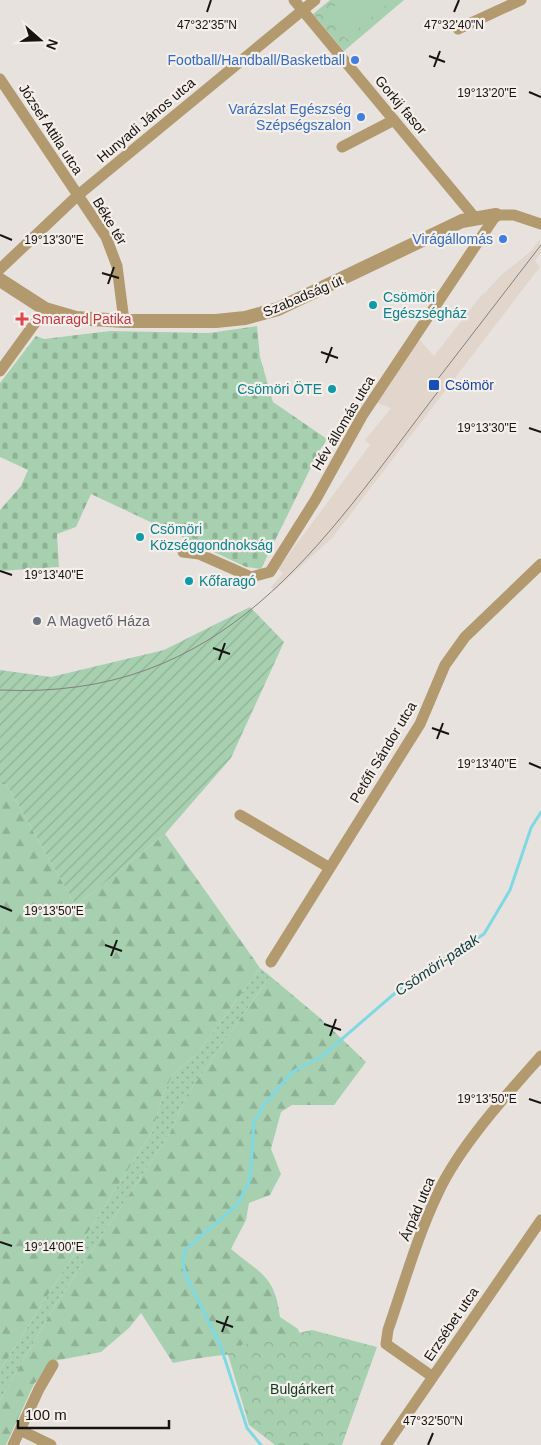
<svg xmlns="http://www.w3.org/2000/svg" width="541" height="1445" font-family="Arial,sans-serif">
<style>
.built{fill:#e2d5cc}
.grass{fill:url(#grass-dots)}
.forest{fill:url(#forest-firs)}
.cemetery{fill:url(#cemetery-stones)}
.park{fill:url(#park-crowns)}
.garden{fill:url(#garden-furrows)}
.pitch{fill:#a7d0b1}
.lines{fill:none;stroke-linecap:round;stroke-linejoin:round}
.stream{stroke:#7fd9e2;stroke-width:3}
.minor{stroke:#b29a6e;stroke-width:11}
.tertiary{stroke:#b29a6e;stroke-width:14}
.tram{stroke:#84807d;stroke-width:1}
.ticks{fill:none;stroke:#161412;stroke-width:2}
.shop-dot{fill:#3f7fe0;stroke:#f5efeb;stroke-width:2}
.culture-dot{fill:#0f9aa8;stroke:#f5efeb;stroke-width:2}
.health-dot{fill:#e0444e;stroke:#f5efeb;stroke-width:2}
.transit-dot{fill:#1a4fb4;stroke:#f5efeb;stroke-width:2}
.worship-dot{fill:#6b7280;stroke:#f5efeb;stroke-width:2}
.labels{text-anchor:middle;stroke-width:4.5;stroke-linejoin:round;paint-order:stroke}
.shop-label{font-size:14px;fill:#366cbe;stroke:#f5efeb;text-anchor:end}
.street-label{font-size:14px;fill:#161412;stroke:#f5efeb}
.culture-label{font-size:14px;fill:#0d838f;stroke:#f5efeb;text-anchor:start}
.health-label{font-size:14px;fill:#be3a42;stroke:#f5efeb;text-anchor:start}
.transit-label{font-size:14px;fill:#164399;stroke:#f5efeb;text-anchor:start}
.worship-label{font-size:14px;fill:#5b616d;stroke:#f5efeb;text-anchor:start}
.park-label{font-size:14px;fill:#0c3a1d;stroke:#f5efeb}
.water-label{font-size:15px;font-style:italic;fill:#0c393d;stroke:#f5efeb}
.ticks-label{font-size:12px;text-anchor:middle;fill:#161412;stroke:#f5efeb;stroke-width:4.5;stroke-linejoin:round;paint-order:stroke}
</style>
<defs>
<pattern id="grass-dots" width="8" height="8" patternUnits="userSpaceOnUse" patternTransform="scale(1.25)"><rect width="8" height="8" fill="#a7d0b1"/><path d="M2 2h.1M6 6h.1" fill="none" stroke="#8fb297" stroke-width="1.8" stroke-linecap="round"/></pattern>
<pattern id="forest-firs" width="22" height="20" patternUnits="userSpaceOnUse" patternTransform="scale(1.25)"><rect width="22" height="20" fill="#a7d0b1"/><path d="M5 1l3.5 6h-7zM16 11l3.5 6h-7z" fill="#8fb297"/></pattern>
<pattern id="cemetery-stones" width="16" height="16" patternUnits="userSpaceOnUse" patternTransform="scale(1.25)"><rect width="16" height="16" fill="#a7d0b1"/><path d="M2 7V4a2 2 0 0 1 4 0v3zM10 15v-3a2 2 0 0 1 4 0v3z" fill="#8fb297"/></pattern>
<pattern id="park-crowns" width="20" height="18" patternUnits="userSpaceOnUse" patternTransform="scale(1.25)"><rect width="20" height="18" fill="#a7d0b1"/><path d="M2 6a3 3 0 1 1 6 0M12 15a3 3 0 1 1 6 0" fill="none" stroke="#8fb297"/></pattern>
<pattern id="garden-furrows" width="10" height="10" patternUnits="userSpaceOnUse" patternTransform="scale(1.25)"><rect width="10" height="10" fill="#a7d0b1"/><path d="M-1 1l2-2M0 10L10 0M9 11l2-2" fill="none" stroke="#8fb297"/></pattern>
</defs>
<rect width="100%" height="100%" fill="#e8e2de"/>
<!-- built -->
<path class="built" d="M540 239 541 253 535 261 540 267 333 537 274 591 271 587 283 573 278 569 370 445 365 440 391 408 375 402 418 338 434 356 483 293 484 294 499 277 531 251Z"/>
<!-- grass -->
<path class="grass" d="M260 968 270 976 187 1095 169 1135 56 1304 0 1400V1370L152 1132 163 1095 173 1074 198 1053Z"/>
<!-- forest -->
<path class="forest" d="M0 782H5L76 906 165 834 260 968 198 1053 173 1074 163 1095 152 1132 0 1370Z
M270 976 320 1018 366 1062 334 1105H292L281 1112 271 1149 281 1174 270 1195 249 1203 246 1220 231 1249C261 1274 275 1276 280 1317L298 1329 305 1351C260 1351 217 1354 173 1363L141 1313 129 1328 101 1352 54 1361 53 1365 34 1384 6 1445H0V1400L56 1304 169 1135 187 1095Z"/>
<!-- cemetery -->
<path class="cemetery" d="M257 326 260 357 273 402 327 439 318 453 261 569 246 567 91 494 76 527 57 534 59 567 0 571V510L21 486 28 470 0 457V383L36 336 44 339 110 331 209 333Z"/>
<!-- park -->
<path class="park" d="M330 0H404L344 51 313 14Z
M312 1330 377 1347 342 1445H275L249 1425 226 1348Z"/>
<!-- garden -->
<path class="garden" d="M250 607 284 642 231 758 165 834 76 906 5 782H0V670L51 677 164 650Z"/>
<!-- pitch -->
<path class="pitch" d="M342 0H392L346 39 325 14Z"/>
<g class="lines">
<!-- stream -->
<path class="stream" d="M261 1445 247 1428 221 1347 185 1274 183 1263 185 1250 238 1204 250 1179 254 1122 264 1105 292 1072 321 1057 409 981 484 934 510 890 531 828 541 812"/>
<!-- minor -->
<path class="minor" d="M294 0 476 219
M458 29 521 0
M0 79 106 237 117 266 124 321
M342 147 394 120
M0 269 77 196 315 0
M0 371 45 309
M183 552 199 554 251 577 270 572 316 499 362 416 496 215H514L541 224
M240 815 330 868
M271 962 420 724 445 665 465 637 541 564
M433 1377 386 1344 388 1330C404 1284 417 1237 438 1193 459 1147 507 1094 541 1056
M20 1430 51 1445
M13 1445 39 1389 53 1365
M386 1445 541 1220"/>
<!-- tertiary -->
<path class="tertiary" d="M0 280 45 309 76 318 124 321H216L245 318 278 309 462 221 496 215"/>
<!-- tram -->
<path class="tram" d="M434 384 541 245
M0 690C225 701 319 547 440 389"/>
</g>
<!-- ticks -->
<path class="ticks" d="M207 12 211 0M454 12 459 0M429 56 445 62M434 67 440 51M529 92 541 97M0 235 12 240M102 273 119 278M108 284 114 267M321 352 338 358M326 363 332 347M529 428 541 432M0 571 12 575M213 648 230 654M219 660 225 643M432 728 449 734M437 739 443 723M529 763 541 768M0 906 12 911M105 945 122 951M111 956 117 940M324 1024 341 1030M330 1036 336 1019M529 1099 541 1103M0 1242 12 1246M216 1321 233 1327M222 1332 228 1316M428 1445 433 1433"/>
<!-- markers -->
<g class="shop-dot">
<circle cx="355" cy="60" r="5"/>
<circle cx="361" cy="117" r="5"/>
<circle cx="503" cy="239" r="5"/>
</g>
<g class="culture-dot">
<circle cx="373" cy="305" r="5"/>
<circle cx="332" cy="389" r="5"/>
<circle cx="140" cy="537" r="5"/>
<circle cx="189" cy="581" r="5"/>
</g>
<path class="health-dot" d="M19.5 311.5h5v5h5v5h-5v5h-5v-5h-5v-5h5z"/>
<rect class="transit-dot" x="428" y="379" width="12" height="12" rx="2.5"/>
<circle class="worship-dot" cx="37" cy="621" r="5"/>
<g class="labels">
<!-- shop labels -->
<g class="shop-label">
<text x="345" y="65">Football/Handball/Basketball</text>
<text x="351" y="114">Varázslat Egészség<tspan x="351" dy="16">Szépségszalon</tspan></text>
<text x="493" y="244">Virágállomás</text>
</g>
<!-- street labels -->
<g class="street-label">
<text transform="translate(401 105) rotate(50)" y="5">Gorkij fasor</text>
<text transform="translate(146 120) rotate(-40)" y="5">Hunyadi János utca</text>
<text transform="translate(51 129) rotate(57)" y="5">József Attila utca</text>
<text transform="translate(110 221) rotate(59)" y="5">Béke tér</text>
<text transform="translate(303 296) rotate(-23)" y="5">Szabadság út</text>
<text transform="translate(343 423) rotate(-59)" y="5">Hév állomás utca</text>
<text transform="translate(383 752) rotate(-59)" y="5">Petőfi Sándor utca</text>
<text transform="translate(417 1209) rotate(-67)" y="5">Árpád utca</text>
<text transform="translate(451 1324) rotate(-56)" y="5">Erzsébet utca</text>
</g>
<!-- culture labels -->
<g class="culture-label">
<text x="383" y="302">Csömöri<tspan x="383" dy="16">Egészségház</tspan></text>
<text x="322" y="394" text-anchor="end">Csömöri ÖTE</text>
<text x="150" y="534">Csömöri<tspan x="150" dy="16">Községgondnokság</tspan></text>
<text x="199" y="586">Kőfaragó</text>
</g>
<!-- health labels -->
<g class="health-label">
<text x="32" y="324">Smaragd Patika</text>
</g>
<!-- transit labels -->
<g class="transit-label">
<text x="445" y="390">Csömör</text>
</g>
<!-- worship labels -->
<g class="worship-label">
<text x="47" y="626">A Magvető Háza</text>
</g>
<!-- park labels -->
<g class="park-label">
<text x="302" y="1394">Bulgárkert</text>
</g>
<!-- water labels -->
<g class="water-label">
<text transform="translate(437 965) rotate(-34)" y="5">Csömöri-patak</text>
</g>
</g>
<g class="ticks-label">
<text x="207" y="29">47°32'35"N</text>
<text x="454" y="29">47°32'40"N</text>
<text x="487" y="97">19°13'20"E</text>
<text x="54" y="244">19°13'30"E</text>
<text x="487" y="432">19°13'30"E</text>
<text x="54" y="579">19°13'40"E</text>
<text x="487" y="768">19°13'40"E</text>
<text x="54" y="915">19°13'50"E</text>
<text x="487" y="1103">19°13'50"E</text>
<text x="54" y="1251">19°14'00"E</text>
<text x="433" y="1425">47°32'50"N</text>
</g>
<!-- north arrow -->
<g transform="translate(40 40) rotate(110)" stroke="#f5efeb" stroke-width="4" paint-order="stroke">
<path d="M0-4L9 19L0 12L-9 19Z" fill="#161412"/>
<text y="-8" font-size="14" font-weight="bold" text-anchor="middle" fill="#161412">N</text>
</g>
<!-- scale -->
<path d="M18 1420v8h151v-8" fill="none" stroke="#161412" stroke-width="2.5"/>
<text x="25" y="1420" font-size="15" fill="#161412" stroke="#f5efeb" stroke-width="4" paint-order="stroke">100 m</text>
</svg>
